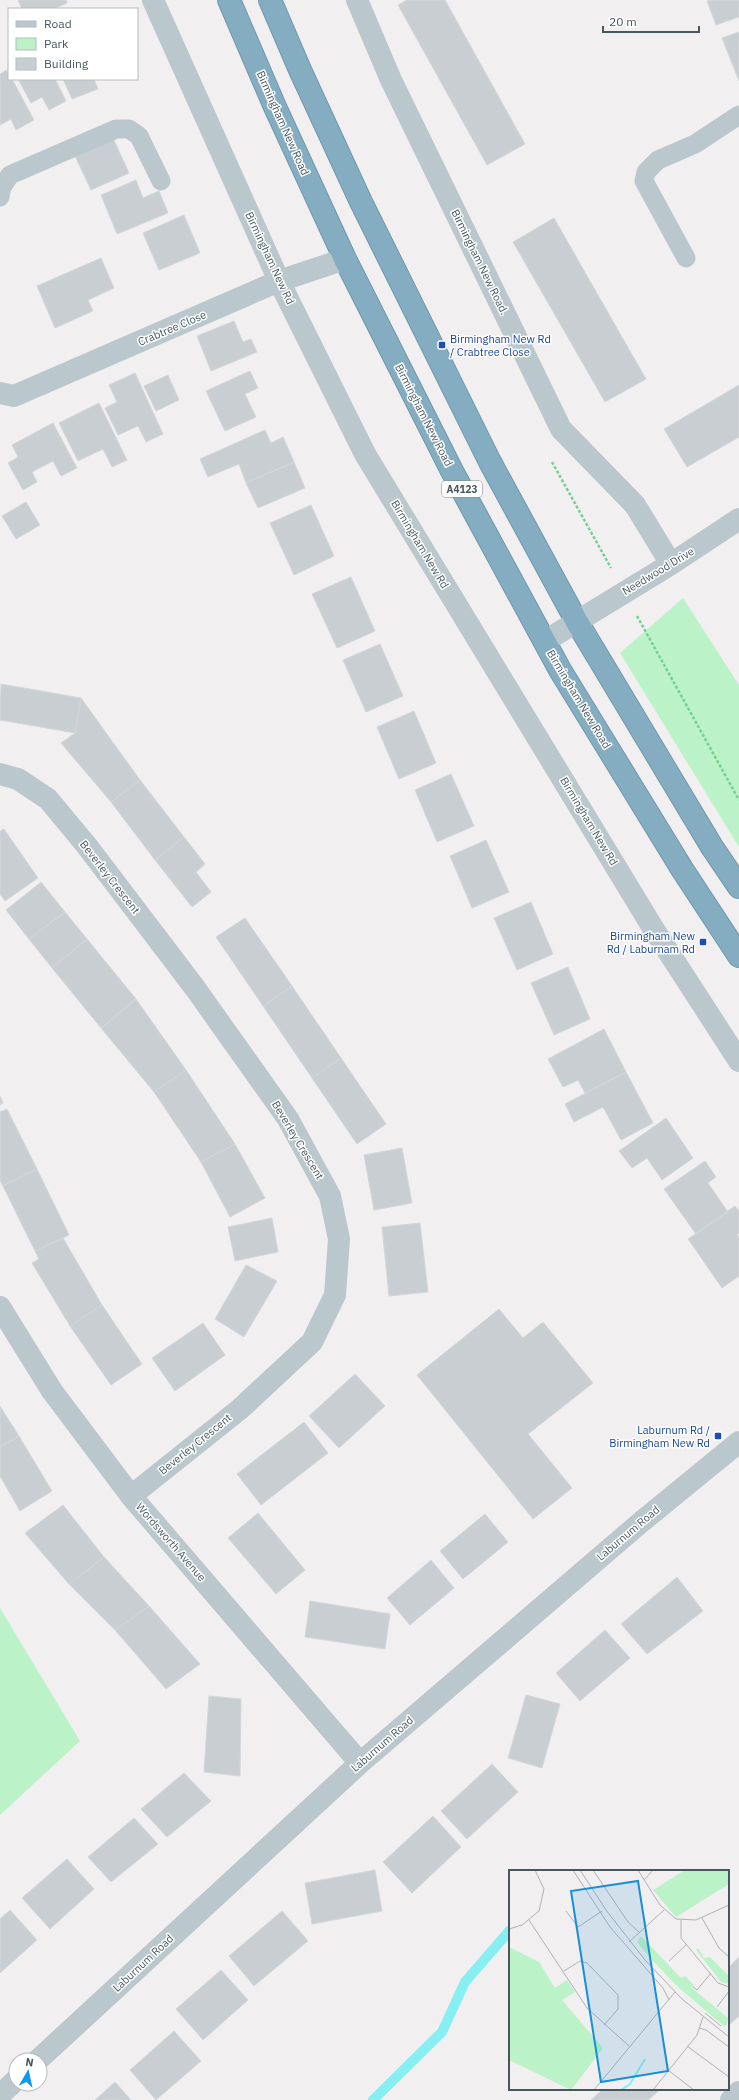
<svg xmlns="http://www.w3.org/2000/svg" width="739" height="2100" font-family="'IBM Plex Sans',sans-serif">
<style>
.green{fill:#bcf2c7}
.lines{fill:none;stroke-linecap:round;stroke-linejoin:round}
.stream{stroke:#87eef1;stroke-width:10}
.building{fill:#c9ced2;stroke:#d3d7db}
.highway-casing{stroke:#7098ad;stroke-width:24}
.path{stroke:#72d291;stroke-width:2.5;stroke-dasharray:3 2;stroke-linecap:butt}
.lane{stroke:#bac7cd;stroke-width:19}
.street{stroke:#bac7cd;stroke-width:22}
.highway{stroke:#85adc1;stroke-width:22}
.transit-dot{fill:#1a4fb4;stroke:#fff;stroke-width:1.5}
.labels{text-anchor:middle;stroke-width:3;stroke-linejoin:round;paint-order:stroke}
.shield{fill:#fff;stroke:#7e898e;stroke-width:1}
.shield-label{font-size:10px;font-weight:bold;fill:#46575e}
.street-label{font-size:11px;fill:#46575e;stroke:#fff}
.transit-label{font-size:11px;fill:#164399;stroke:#fff;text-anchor:end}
.inset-river{fill:none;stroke:#87eef1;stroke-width:2}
.inset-road{fill:none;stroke:#adb2b6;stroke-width:1}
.view{fill:#188fd7;fill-opacity:0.15;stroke:#188fd7;stroke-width:2}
.inset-edge{fill:none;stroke:#46575e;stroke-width:2}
</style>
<rect width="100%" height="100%" fill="#f2eff0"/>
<!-- green -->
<path class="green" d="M683 598 739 685V847L620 653Z
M0 1608 80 1741 0 1815Z"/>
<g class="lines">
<!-- stream -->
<path class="stream" d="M373 2100 442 2032 465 1982 510 1930"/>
</g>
<!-- building -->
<path class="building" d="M18 0H66L67 3 53 9H22Z
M407 0H445L525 144 487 165 398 5Z
M710 0H739V17L716 25 707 1Z
M739 32V81L722 38Z
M7 70 9 79H12L34 120 16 130 11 119 0 125V74Z
M18 79H55L66 101 49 110 42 97 31 103Z
M63 79H94L98 89 72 99Z
M113 138 129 173 91 190 75 156Z
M136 180 143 198 159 191 168 213 117 234 101 195Z
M184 215 200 253 159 270 143 233Z
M554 218 646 379 605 402 513 242Z
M101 258 114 288 88 300 93 311 55 328 37 286Z
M234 321 243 342 251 339 257 352 211 371 197 336Z
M250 371 258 388 245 394 256 417 225 431 206 391Z
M135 373 163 434 146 442 138 426 118 435 105 408 117 402 109 385Z
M168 375 179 400 156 411 144 386Z
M739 385V437L687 467 664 429Z
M99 403 127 460 112 467 103 449 78 461 59 423Z
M53 423 77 468 61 476 53 461 32 472 37 482 23 490 8 463 18 457 12 445Z
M265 430 271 443 283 437 294 462 246 483 239 464 208 477 200 459Z
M294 462 305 488 258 508 246 483Z
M26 502 40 525 16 539 2 516Z
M311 505 334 556 294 575 270 523Z
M351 577 375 631 337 648 312 594Z
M380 644 403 696 366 712 343 660Z
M1 684 81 698 75 733 0 720Z
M81 698 140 780 111 802 61 743 75 733Z
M414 711 436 763 399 779 377 727Z
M451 774 474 826 437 842 415 790Z
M140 780 184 837 155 860 111 802Z
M4 829 38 878 5 901 0 894V831Z
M184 837 205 864 196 872 211 892 192 907 155 860Z
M486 840 509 892 472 908 450 856Z
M41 882 65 912 29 939 6 910Z
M531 902 553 954 517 970 494 918Z
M65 912 87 939 52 968 29 939Z
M245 918 292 986 263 1006 216 937Z
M87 939 136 999 101 1028 52 968Z
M568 967 590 1019 554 1035 531 983Z
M292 986 341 1058 312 1078 263 1006Z
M136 999 186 1070 154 1092 101 1028Z
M604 1029 626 1072 585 1093 578 1080 563 1087 548 1059Z
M341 1058 386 1124 357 1144 312 1078Z
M186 1070 235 1144 201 1162 154 1092Z
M626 1072 653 1123 621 1140 603 1107 574 1122 565 1104Z
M0 1096 3 1103 0 1105Z
M7 1109 37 1169 3 1186 0 1180V1112Z
M666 1118 693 1158 662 1180 647 1158 632 1168 619 1151Z
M235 1144 265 1198 230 1217 201 1162Z
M402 1148 412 1203 374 1210 364 1155Z
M705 1161 716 1177 708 1183 728 1212 696 1234 664 1189Z
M37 1169 69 1235 35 1251 3 1186Z
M735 1206 739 1211V1233L737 1234 739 1238V1276L722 1288 688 1239Z
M272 1218 278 1252 235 1261 228 1227Z
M420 1223 428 1292 389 1296 382 1227Z
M63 1238 102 1305 70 1326 32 1263 39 1259 35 1251Z
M246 1265 277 1281 244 1337 215 1319Z
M102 1305 142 1364 111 1385 70 1326Z
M499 1309 523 1338 543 1322 593 1383 528 1434 572 1488 533 1519 417 1375Z
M203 1323 225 1355 175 1391 152 1358Z
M355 1374 385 1406 339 1448 309 1416Z
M0 1406 19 1436 0 1447Z
M304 1422 328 1453 261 1505 237 1474Z
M19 1436 52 1491 20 1511 0 1476V1447Z
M63 1505 104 1557 69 1584 25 1533Z
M258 1513 305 1570 276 1594 228 1538Z
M485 1514 508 1542 463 1579 440 1551Z
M104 1557 149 1606 115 1630 69 1584Z
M431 1560 454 1588 410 1625 387 1598Z
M677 1577 703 1611 647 1654 621 1624Z
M310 1601 390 1614 385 1649 305 1637Z
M149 1606 200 1664 166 1689 115 1630Z
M605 1630 630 1658 580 1701 556 1673Z
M526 1695 560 1704 542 1768 508 1758Z
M209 1696 241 1699 240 1776 204 1772Z
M492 1764 518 1792 467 1839 441 1811Z
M184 1773 211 1801 167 1837 141 1809Z
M433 1816 461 1847 412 1893 383 1862Z
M134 1818 158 1844 111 1882 88 1857Z
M67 1859 94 1889 50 1929 22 1898Z
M375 1870 382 1911 312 1924 305 1883Z
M10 1910 37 1940 0 1973V1919Z
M282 1911 308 1941 254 1986 229 1956Z
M739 1957V2016L728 2026V1968Z
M221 1970 248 2000 203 2040 176 2009Z
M174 2031 201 2061 156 2100 130 2070Z
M115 2082 131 2100H95Z
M603 2089H661L648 2100H591Z"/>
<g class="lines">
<defs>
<path id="highway" d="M229 0 275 107 345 259 452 471 560 670 682 869 739 956
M270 0 300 70 361 202 490 462 577 622 712 847 739 887"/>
</defs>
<!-- highway casing -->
<use href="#highway" class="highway-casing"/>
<!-- path -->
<path class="path" d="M552 462 611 568
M637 616 739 800"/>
<!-- lane -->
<path class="lane" d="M0 197 2 187 10 175 116 129H129L139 136 161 181
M686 258 644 181 646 172 658 160 695 144 739 115"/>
<!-- street -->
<path class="street" d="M153 0 279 281 365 454 653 928 739 1061
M357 0 391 80 561 429 635 505 671 564
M0 393 14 396 279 281 345 259
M545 641 671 564 739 519
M0 774 18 779 48 799 87 846 195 988 288 1119 330 1196 339 1239 335 1295 312 1342 240 1409 131 1496
M0 1307 52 1391 131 1496 360 1763
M38 2060 360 1763 640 1523 739 1442
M0 2095 16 2080
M731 2100 739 2092"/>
<!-- highway -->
<use href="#highway" class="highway"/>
</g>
<!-- markers -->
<g class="transit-dot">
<rect x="438" y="341" width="8" height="8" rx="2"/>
<rect x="699" y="938" width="8" height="8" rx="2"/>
<rect x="714" y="1432" width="8" height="8" rx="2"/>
</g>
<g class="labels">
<!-- shield labels -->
<rect class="shield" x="442" y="481" width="40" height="16" rx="3"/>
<g class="shield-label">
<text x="462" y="493">A4123</text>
</g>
<!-- street labels -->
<g class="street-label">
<text transform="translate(283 123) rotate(66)" y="4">Birmingham New Road</text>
<text transform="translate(270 258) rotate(65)" y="4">Birmingham New Rd</text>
<text transform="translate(480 262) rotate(64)" y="4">Birmingham New Road.</text>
<text transform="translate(172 328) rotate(-23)" y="4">Crabtree Close</text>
<text transform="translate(424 415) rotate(63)" y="4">Birmingham New Road</text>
<text transform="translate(420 544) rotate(59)" y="4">Birmingham New Rd</text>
<text transform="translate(658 571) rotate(-31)" y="4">Needwood Drive</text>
<text transform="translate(579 699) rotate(59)" y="4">Birmingham New Road</text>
<text transform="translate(589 821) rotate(59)" y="4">Birmingham New Rd</text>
<text transform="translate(110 877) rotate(52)" y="4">Beverley Crescent</text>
<text transform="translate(298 1140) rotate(59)" y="4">Beverley Crescent</text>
<text transform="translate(195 1444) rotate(-39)" y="4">Beverley Crescent</text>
<text transform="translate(628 1533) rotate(-40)" y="4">Laburnum Road</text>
<text transform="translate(171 1542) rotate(49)" y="4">Wordsworth Avenue</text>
<text transform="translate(382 1744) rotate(-41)" y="4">Laburnum Road</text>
<text transform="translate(143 1963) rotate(-43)" y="4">Laburnum Road</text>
</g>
<!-- transit labels -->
<g class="transit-label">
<text x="450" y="343" text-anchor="start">Birmingham New Rd<tspan x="450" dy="13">/ Crabtree Close</tspan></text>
<text x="695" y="940">Birmingham New<tspan x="695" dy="13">Rd / Laburnam Rd</tspan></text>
<text x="710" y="1434">Laburnum Rd /<tspan x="710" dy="13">Birmingham New Rd</tspan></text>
</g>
</g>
<!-- overview -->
<g transform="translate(509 1870)">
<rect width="220" height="220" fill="#f2eff0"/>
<path d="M176 0H220V14L167 47 144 20ZM132 66 172 108 176 106 185 115 183 118 220 149 216 157 169 117 143 90 128 72ZM0 77 30 92 46 118 58 110 66 122 53 130 94 178 62 220 0 190ZM189 78 195 88 201 87 220 106V114L212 112 206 104 187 80Z" fill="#bcf2c7"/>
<path class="inset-river" d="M112 220 121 214 136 189"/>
<path class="inset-road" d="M64 0 101 57 154 118 160 130M71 0 97 40 136 90 173 129 220 167M84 0 119 52 131 63M129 0 151 35 167 49 187 50 220 35M135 10 144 0M57 41 69 57 93 41M193 48 210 78 220 87M20 50 78 138 120 176M172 50V68L209 113 220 117M0 59 13 55 30 41 35 19 26 0M120 72 155 40M160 91 178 74M55 101 71 91 78 93 109 125V139L95 155M184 117 188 120 202 103M208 137 220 121M196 143 212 156M190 158 197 160 220 177M178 176 220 207M159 200 185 220M85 220 166 122M144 220 188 165 194 147"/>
<path class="view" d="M129 11 159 201 92 212 62 21Z"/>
<rect width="220" height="220" class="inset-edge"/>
</g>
<!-- legend -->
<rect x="8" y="8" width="130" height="72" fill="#ffffff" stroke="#b5bcbf"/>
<rect x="16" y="21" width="20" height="6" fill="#bac7cd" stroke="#b5bcbf"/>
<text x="44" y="28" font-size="12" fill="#46575e">Road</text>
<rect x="16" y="38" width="20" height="12" fill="#bcf2c7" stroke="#b5bcbf"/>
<text x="44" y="48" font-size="12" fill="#46575e">Park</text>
<rect x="16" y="58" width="20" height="12" fill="#c9ced2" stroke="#b5bcbf"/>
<text x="44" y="68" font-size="12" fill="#46575e">Building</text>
<!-- north arrow -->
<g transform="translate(28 2072) rotate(9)"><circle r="19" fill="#ffffff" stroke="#b5bcbf"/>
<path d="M0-3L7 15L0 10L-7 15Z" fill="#1099ec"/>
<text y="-6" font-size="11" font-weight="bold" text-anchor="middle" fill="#46575e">N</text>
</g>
<!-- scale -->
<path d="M603 26v6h96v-6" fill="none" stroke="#46575e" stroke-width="2"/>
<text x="609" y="26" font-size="12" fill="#46575e" stroke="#ffffff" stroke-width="3" paint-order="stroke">20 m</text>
</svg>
